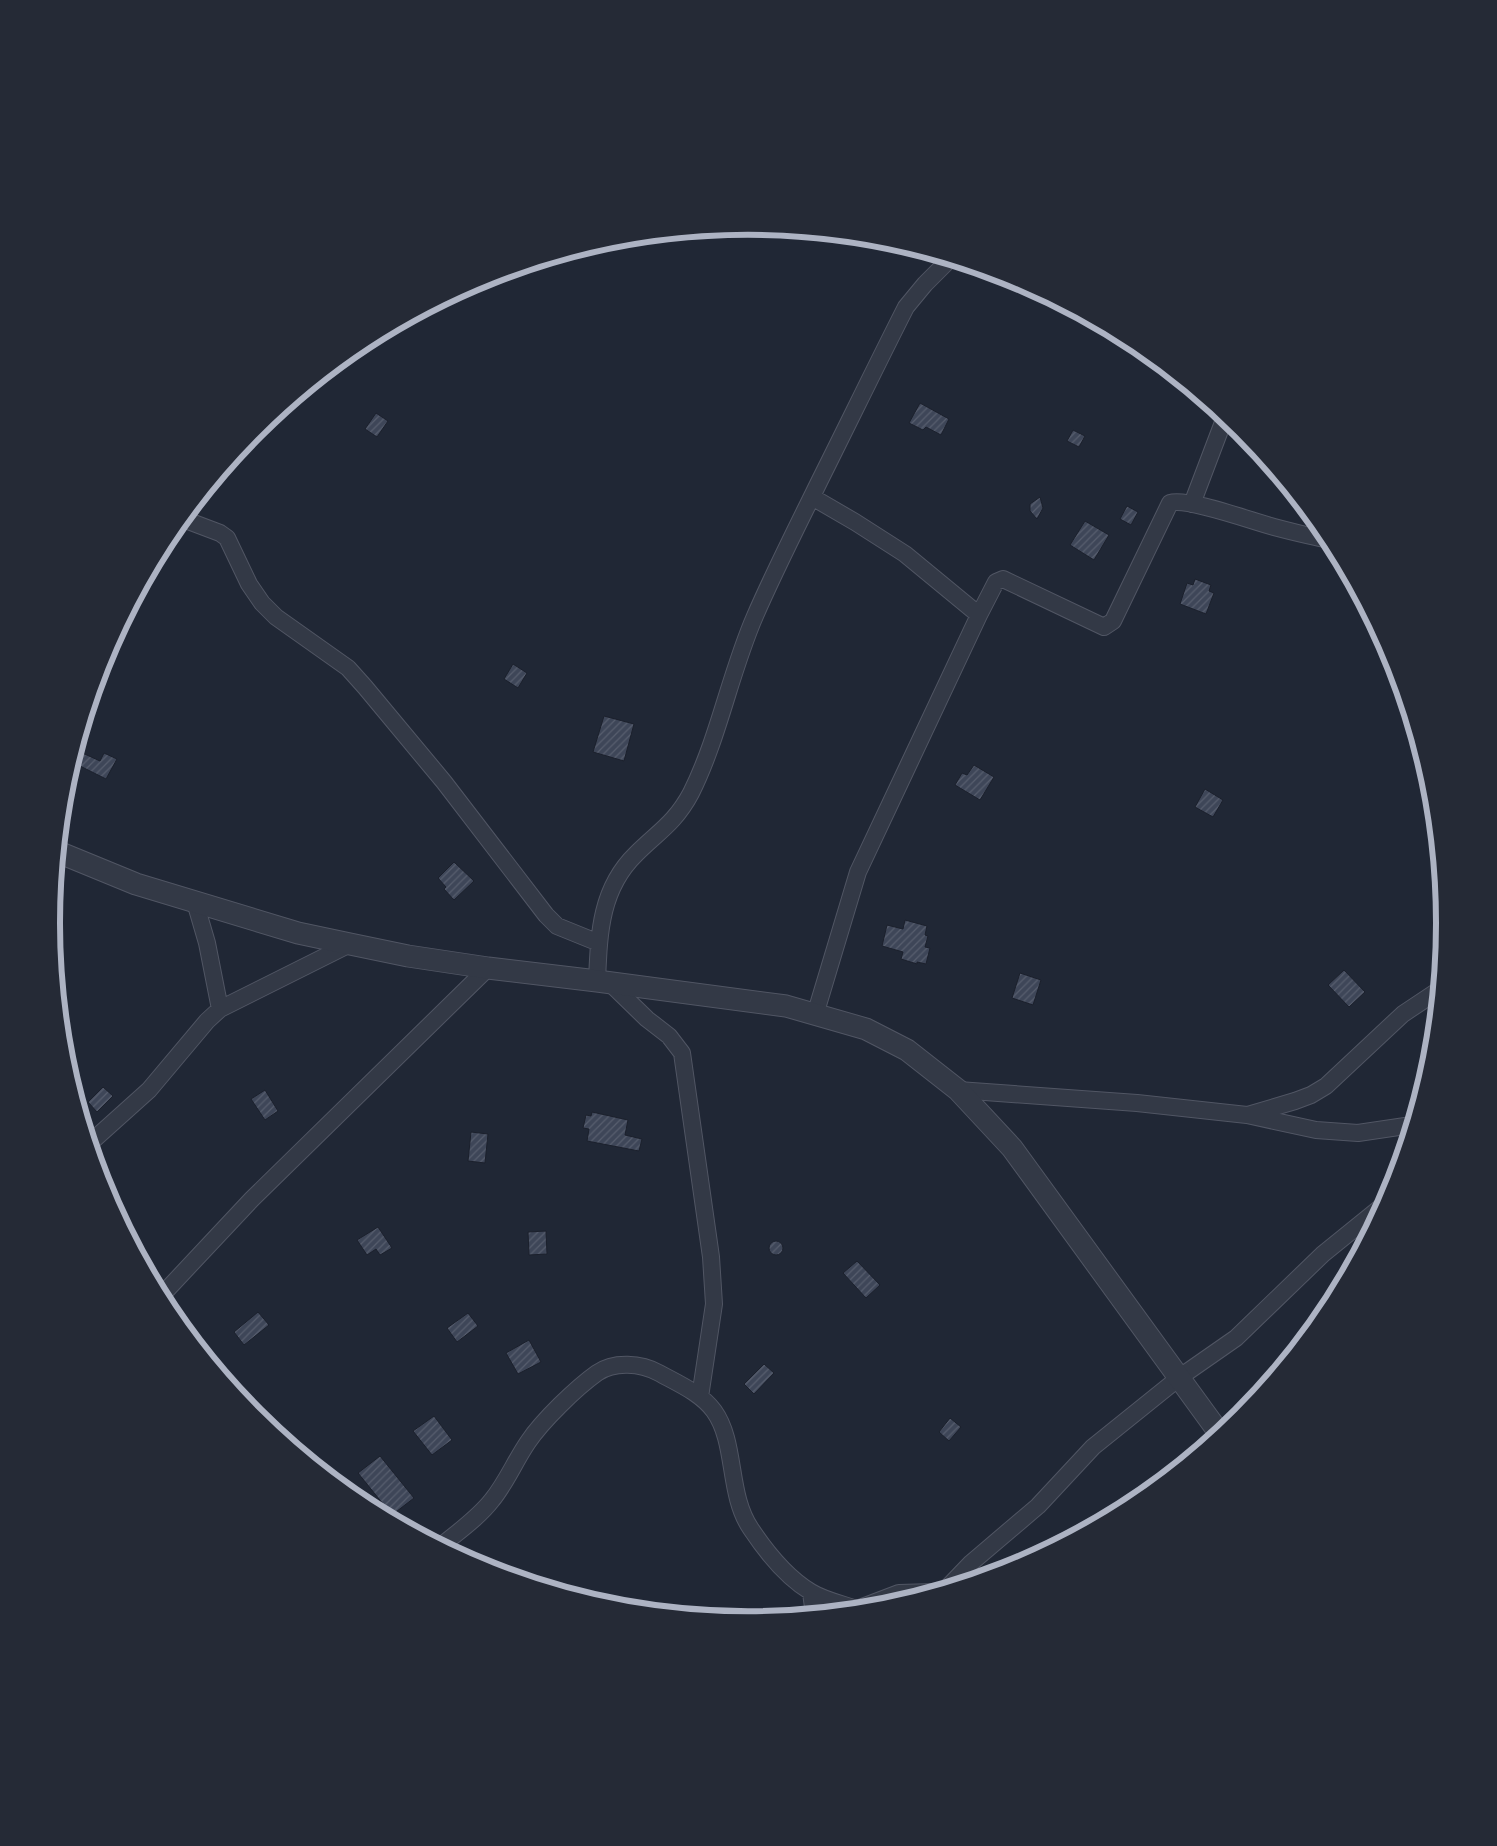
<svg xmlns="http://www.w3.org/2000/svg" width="1497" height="1846" font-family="'Titillium Web',sans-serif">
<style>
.building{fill:url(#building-hatch);stroke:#1b202c}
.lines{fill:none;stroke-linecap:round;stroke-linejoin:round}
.minor-casing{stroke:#515664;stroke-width:18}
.tertiary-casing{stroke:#515664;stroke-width:23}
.minor{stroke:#333946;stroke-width:16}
.tertiary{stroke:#333946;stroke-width:21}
.rim{fill:none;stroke:#adb3c3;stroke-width:6}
</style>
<defs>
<pattern id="building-hatch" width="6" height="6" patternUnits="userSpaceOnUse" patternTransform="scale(1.25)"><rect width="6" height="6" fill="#3e4658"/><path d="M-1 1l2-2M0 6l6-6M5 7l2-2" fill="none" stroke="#575e6e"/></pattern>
</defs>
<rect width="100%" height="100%" fill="#202735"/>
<!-- building -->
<path class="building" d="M920 403 949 419 941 435 926 427 923 430 909 423Z
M376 413 388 421 377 437 365 429Z
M1073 430 1085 436 1079 447 1067 441Z
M1040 497 1043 508 1037 519 1030 511V504Z
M1127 506 1138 512 1131 525 1120 519Z
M1085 521 1109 535 1094 560 1070 545Z
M1195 579 1211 585 1209 591 1214 593 1206 614 1180 604 1187 583 1193 585Z
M513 664 527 673 518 688 504 679Z
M604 716 634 724 624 761 593 752Z
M76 750 100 761 104 753 117 759 106 779 72 762Z
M974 765 994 777 980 800 955 785 962 773 967 775Z
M1205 789 1223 800 1213 817 1195 807Z
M454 862 474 881 454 900 444 889 446 887 438 878Z
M905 920 927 926 925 935 928 936 925 947 930 948 926 964 917 962V964L901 959 903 952 882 946 887 925 903 929Z
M1344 970 1365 992 1349 1007 1328 985Z
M1020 973 1041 980 1033 1005 1012 998Z
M103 1087 113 1096 97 1112 88 1102Z
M265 1090 278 1111 265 1120 251 1099Z
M592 1112 628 1120 625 1135 642 1139 639 1151 587 1141 589 1129 583 1128 586 1115 591 1116Z
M471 1132 488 1134 485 1163 468 1161Z
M378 1227 392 1248 380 1255 376 1249 367 1255 357 1240Z
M546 1231 547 1254 529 1255 528 1232Z
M769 1248a7 7 0 1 1 14 0a7 7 0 1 1-14 0Z
M857 1261 880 1285 866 1298 843 1273Z
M258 1312 269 1325 244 1345 234 1332Z
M468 1313 478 1326 457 1342 447 1328Z
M529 1340 541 1362 518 1374 506 1353Z
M764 1364 774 1373 754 1394 744 1384Z
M434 1416 452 1440 432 1455 413 1431Z
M950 1418 961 1427 949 1441 939 1432Z
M380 1456 414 1498 392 1515 358 1473Z"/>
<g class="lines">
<defs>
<path id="minor" d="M812 497 855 522 905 554 979 615
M1192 504 1225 417
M183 519 220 533 227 538 249 584 262 603 276 617 348 668 365 687 444 782 546 915 557 926 599 943
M195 902 207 943 220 1009
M597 981C599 934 600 889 636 854 658 832 675 823 691 793 719 737 730 673 755 616 775 570 798 525 820 480 849 422 877 364 906 307L925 284 950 259
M610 983 647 1019 669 1036 682 1053 711 1257 714 1304 700 1397
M815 1015 858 872 979 615 996 582 1003 579 1104 627 1113 621 1170 503C1187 497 1254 522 1274 527 1293 532 1312 537 1331 540
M958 1090 1137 1103 1247 1115 1316 1130 1358 1133 1412 1125
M1248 1115 1295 1101 1311 1095 1326 1086 1403 1014 1439 990
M90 1143 149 1090 207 1021 220 1009 350 944
M161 1296 252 1199 488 968
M441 1546C459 1531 478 1518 492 1500 506 1483 515 1461 528 1442 542 1421 576 1388 597 1373 614 1361 641 1363 659 1373 677 1383 701 1393 714 1411 737 1443 727 1494 751 1529 767 1553 786 1577 811 1592 824 1600 842 1604 857 1609L899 1593 934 1592
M947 1588 971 1563 1038 1506 1093 1447 1180 1377 1236 1338 1323 1254 1386 1203
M811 1593 814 1614"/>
<path id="tertiary" d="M58 852 136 884 298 933 350 944 408 956 488 968 597 981 786 1006 866 1029 907 1050 958 1090 1012 1148 1220 1434"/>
</defs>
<!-- minor casing -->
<use href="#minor" class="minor-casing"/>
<!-- tertiary casing -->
<use href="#tertiary" class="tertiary-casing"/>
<!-- minor -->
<use href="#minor" class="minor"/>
<!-- tertiary -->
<use href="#tertiary" class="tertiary"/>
</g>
<!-- crop -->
<path d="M0 0H1497V1846H0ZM60 923a688 688 0 1 1 1376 0a688 688 0 1 1-1376 0Z" fill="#252a36" fill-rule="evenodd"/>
<path class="rim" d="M60 923a688 688 0 1 1 1376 0a688 688 0 1 1-1376 0Z"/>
</svg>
